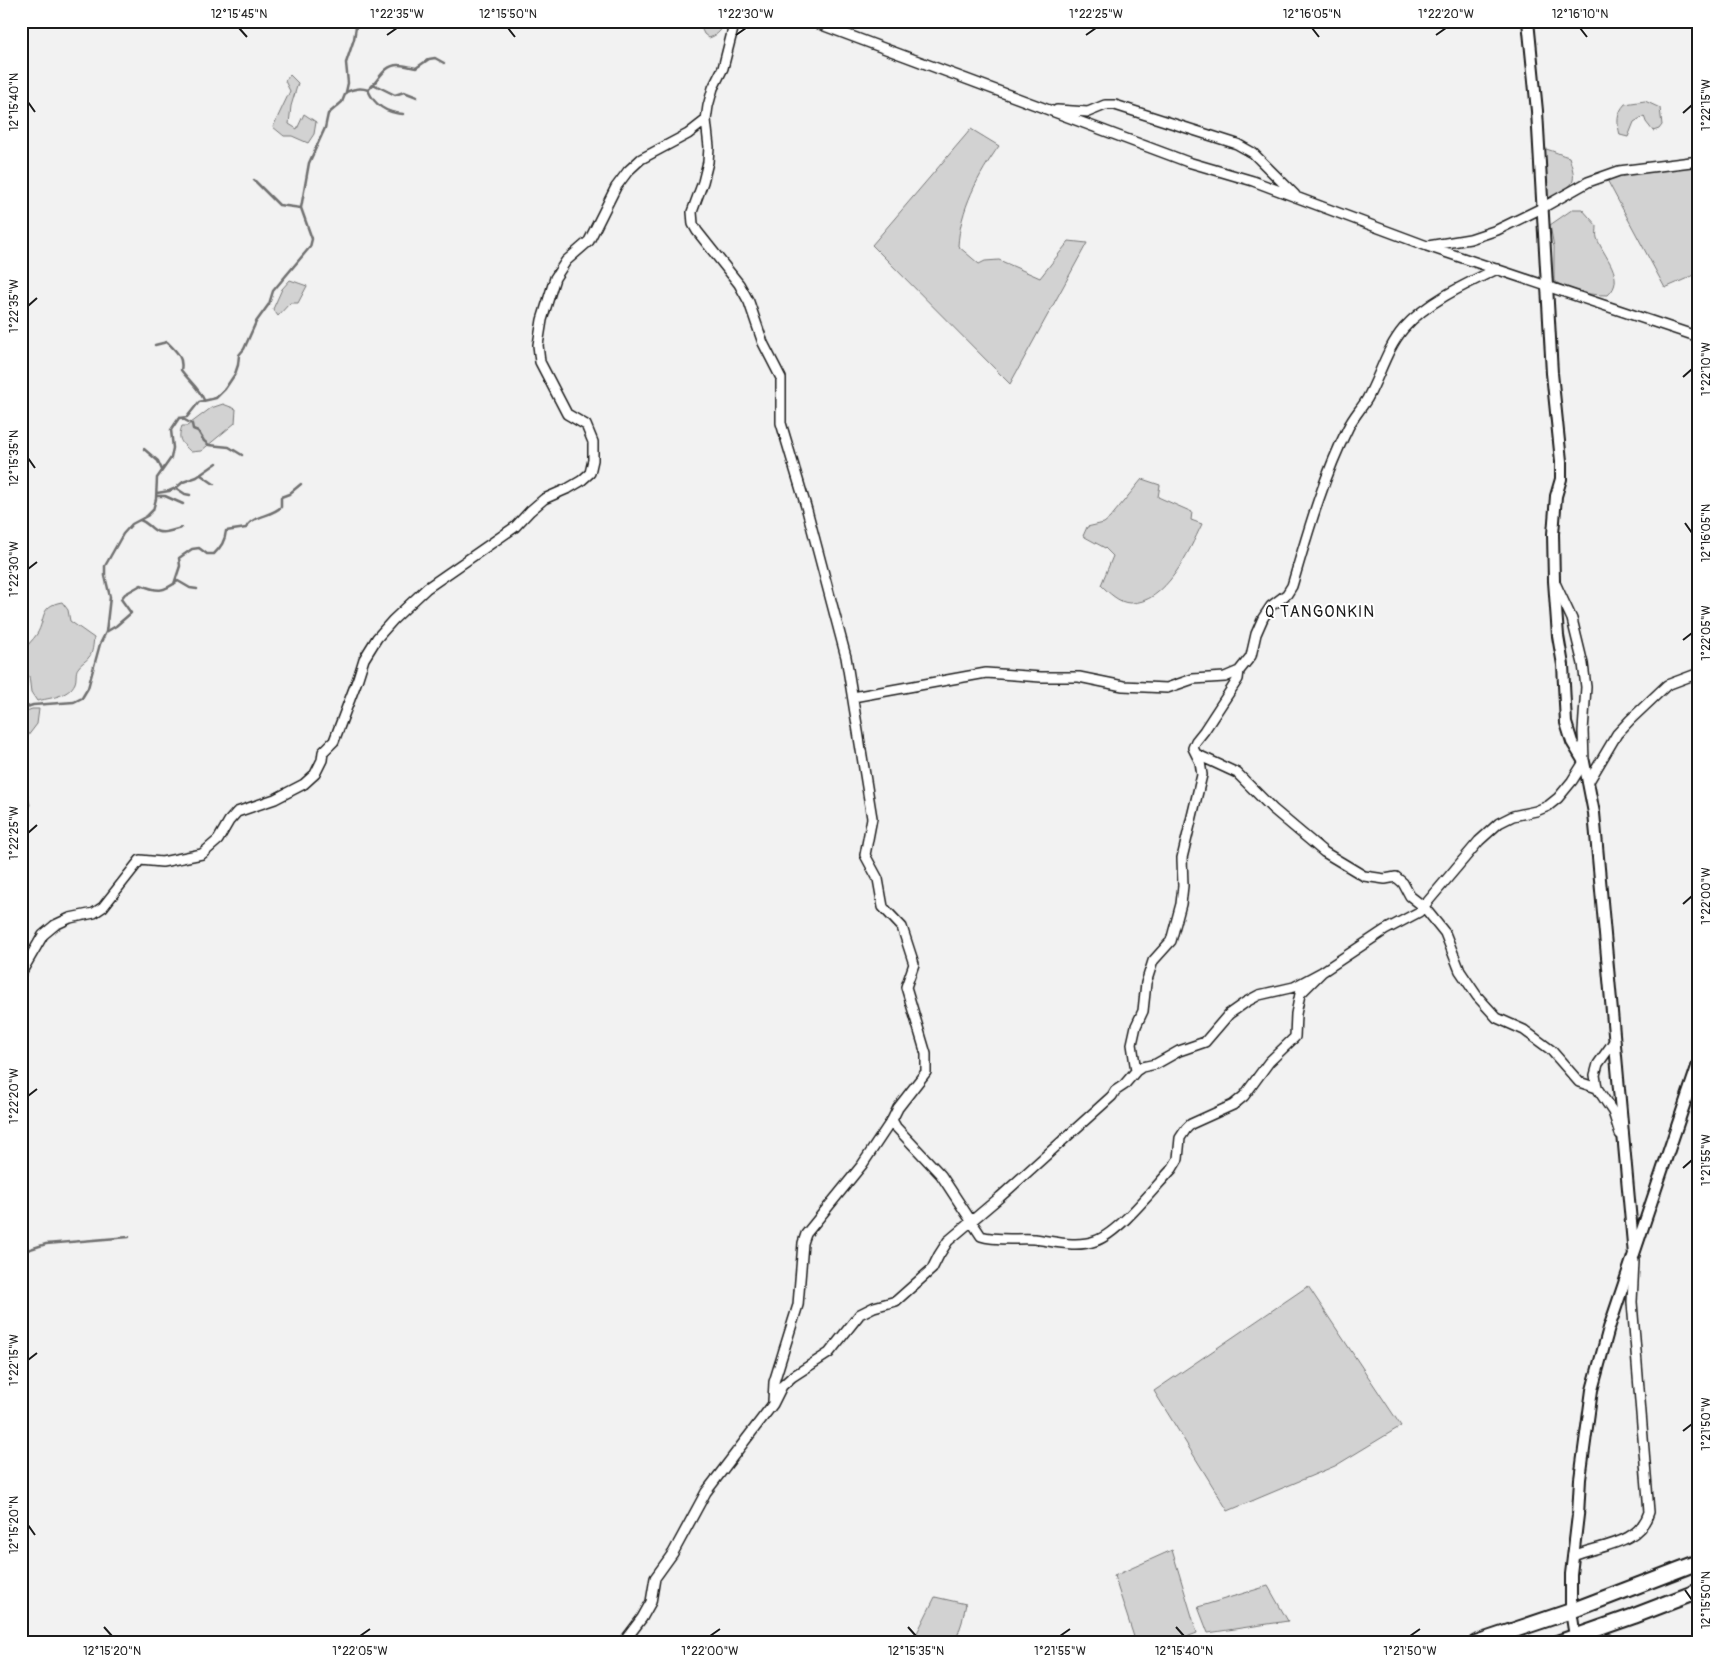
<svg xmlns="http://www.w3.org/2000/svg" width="1720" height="1664" font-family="Pangolin,sans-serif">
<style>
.green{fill:#d2d2d2;stroke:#777}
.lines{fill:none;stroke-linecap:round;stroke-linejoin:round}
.stream{stroke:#707070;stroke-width:2.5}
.minor-casing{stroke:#1c1c1c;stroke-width:12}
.tertiary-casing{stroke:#1c1c1c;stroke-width:14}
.trunk-casing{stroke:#1c1c1c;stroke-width:18}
.minor{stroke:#fff;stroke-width:9}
.tertiary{stroke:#fff;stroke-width:10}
.trunk{stroke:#fff;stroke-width:14}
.ticks{fill:none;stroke:#1c1c1c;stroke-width:2}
.labels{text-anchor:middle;stroke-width:4;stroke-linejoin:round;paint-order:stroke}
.quarter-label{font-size:16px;letter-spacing:1px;fill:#1c1c1c;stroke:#fff}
.neatline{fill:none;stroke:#1c1c1c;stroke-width:2}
.ticks-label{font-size:12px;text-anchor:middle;fill:#1c1c1c}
</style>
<rect width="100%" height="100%" fill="#f2f2f2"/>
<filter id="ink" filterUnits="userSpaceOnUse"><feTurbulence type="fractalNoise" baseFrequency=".02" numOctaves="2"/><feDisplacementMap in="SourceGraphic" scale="10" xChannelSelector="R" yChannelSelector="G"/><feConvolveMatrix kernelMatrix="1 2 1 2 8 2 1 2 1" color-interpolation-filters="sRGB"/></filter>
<g filter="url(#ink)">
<!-- green -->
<path class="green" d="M698 21H725C722 30 718 35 709 38L704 34Z
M290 75 298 83 291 106 289 124 297 129 304 114 316 122 314 134 308 143 292 136H284L273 127 290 91 285 81Z
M1645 101 1660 108 1662 125 1659 129 1653 131 1646 122 1644 116 1634 122 1628 137 1620 135C1617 123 1616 114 1625 104Z
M971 129 999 146C978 175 960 210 958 246L979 264 985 261 999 260 1040 278 1069 241 1087 243 1010 384 872 245Z
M1546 149C1554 151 1561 155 1569 157 1579 188 1572 184 1548 199L1545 195 1544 151Z
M1699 161V273L1665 288 1605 176Z
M1573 209H1582L1597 226C1597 230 1596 235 1597 238 1603 256 1627 278 1608 295 1588 295 1571 292 1554 281V247L1550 225Z
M290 280 307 286 298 303H290L278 316 273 309 282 289Z
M223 404 236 409 235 423 201 451 191 452C181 442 177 440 182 426H187L211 408Z
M1142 479 1160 485 1158 497 1192 512 1191 520 1202 524C1189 551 1166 604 1130 603 1119 603 1108 592 1101 585L1113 556 1105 548 1083 536 1087 527 1104 523 1110 518Z
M62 602 68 610 70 621 94 638C93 644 93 653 89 657 87 661 81 663 78 668 75 672 77 678 75 683 69 697 49 698 37 701L31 692 29 676 21 673C21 667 20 658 22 653 26 646 33 640 37 634 46 619 39 606 62 602Z
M32 709H39L37 724 21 745V713Z
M21 786 27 792 30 805 21 818Z
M1308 1286 1401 1426 1335 1466 1228 1511 1154 1391Z
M1172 1550 1197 1633 1171 1643H1136L1114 1576Z
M1268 1586 1288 1621 1208 1633 1198 1607Z
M935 1597 966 1604 962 1622 955 1643H912Z"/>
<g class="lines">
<!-- stream -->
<path class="stream" d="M375 85 395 95 404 92 417 97
M368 90C375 106 386 113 403 114
M346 92C354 89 360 87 368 90 378 82 384 64 399 65 405 65 410 67 416 68L429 59 435 58 444 63
M254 180 279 205 301 208
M155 345 167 342C175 350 184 357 181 370 189 381 199 388 204 400
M183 419 192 424 193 429 198 431 204 441 209 445 229 447 242 455
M144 449 158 461 162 470
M201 475 214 484
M176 488 185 494 190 495
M157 493 169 491 176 488 183 482 197 477 217 463
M157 496H165L183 504
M140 520C146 522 148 525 153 529 161 536 172 530 181 528
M174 584 180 566 179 558 192 549 199 548 207 554H214C221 547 225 541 226 531L246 528C252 515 271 517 281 507V497L289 494 301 484
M106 632 116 626 131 613 121 599 125 594 141 585C158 592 163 592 178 581L190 588 197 589
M21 709 33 705 74 702 82 698 88 688 100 644 106 632 110 597 105 576V566L123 534 132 524 147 516 153 510 156 499 157 478 171 458 173 448 171 430 179 418 187 417 199 402 216 398 225 389 235 374 238 365 239 355 244 349 256 322 269 304 273 291 310 247 312 239 301 208 309 163 325 128 328 114 342 102 346 92 348 83 346 63 354 39 357 21
M21 1252 46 1244 129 1237"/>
<defs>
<path id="minor" d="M735 21 723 68 713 88 708 106 706 120 709 147 708 162 703 182 692 212 693 224 697 231 739 284 749 302 763 343 781 378V423L807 510 846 657 872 818 865 855 878 879 883 907 902 927 914 964 906 987 926 1054V1072L898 1108 892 1120 896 1127 941 1175 981 1236C996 1241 1017 1238 1034 1239 1053 1241 1075 1248 1095 1241 1119 1233 1153 1189 1172 1169L1178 1159 1180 1138 1186 1129 1191 1124 1233 1105 1244 1096 1269 1062 1295 1037 1296 1014 1300 994 1322 972
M811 21 1188 162 1253 181 1427 246 1699 337
M1057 110 1088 112 1105 105H1115L1237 144 1253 153 1295 195
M1428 246 1470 239 1497 230 1542 208 1588 182 1619 171 1699 161
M853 697 986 673 1041 677H1079L1123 686 1167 688 1193 679 1225 677 1239 671 1251 656 1256 634 1263 618 1271 606 1287 594 1292 586C1308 532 1323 478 1348 428 1353 417 1361 409 1367 399 1380 376 1386 349 1404 328 1427 302 1466 284 1497 269
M1196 754 1237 773 1273 809 1324 852 1364 876 1385 879 1396 877 1403 883 1410 896 1424 907 1445 933 1460 971 1477 996 1497 1018 1524 1030 1551 1050 1579 1082 1597 1088
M1588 783 1617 734 1630 720 1667 685 1699 673
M21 973 43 935 55 925 70 918 94 913 103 907 140 860 162 862 202 854 218 840 229 821 237 812 275 799 304 784 315 774 322 760 323 752 334 741 358 678 364 659 377 638 393 620 427 588 515 527 530 511 544 499 569 488 581 481 590 473 593 460V442L586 425 567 414 540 362 538 345 542 320 555 278 566 261 589 241 616 187 628 171 641 159 688 134 706 120
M1615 1040 1598 1064 1595 1075 1597 1088 1613 1112 1620 1134
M1136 1071 1132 1044 1136 1026 1143 1011 1146 983 1153 961 1171 941 1181 904 1183 886 1182 858 1202 775 1200 762 1193 748 1196 741 1204 731 1238 679 1239 671
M773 1402 774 1382 798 1305 803 1243 806 1234 862 1165 892 1120
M1573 1556C1600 1545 1639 1545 1649 1512L1632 1302 1634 1261
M623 1643 642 1618 651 1602 655 1578 673 1553 706 1492 773 1404 782 1386 792 1377 829 1353 860 1314 874 1307 896 1301 932 1269 939 1255 948 1241 1000 1197 1112 1096 1115 1091 1124 1085 1136 1071 1142 1067 1156 1064 1179 1051 1205 1042 1229 1014 1246 1002 1259 995 1294 987 1322 972 1385 930 1419 912 1479 841 1499 823 1513 816 1536 811 1548 806 1558 798 1572 781 1584 762 1583 731 1586 687 1583 664 1572 619 1556 585
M1697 1643 1699 1642"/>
<path id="tertiary" d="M1528 21 1537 111 1552 373 1561 461V479L1556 496 1553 534 1554 581 1558 636 1563 665 1566 723 1572 742 1584 762 1594 813 1634 1255
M1576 1643 1571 1611V1574L1578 1515 1580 1479 1592 1390 1609 1328 1699 1061"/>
<path id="trunk" d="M1476 1643 1571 1611 1699 1562
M1557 1643 1634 1616 1699 1591"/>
</defs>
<!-- minor casing -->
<use href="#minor" class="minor-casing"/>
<!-- tertiary casing -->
<use href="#tertiary" class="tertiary-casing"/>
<!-- trunk casing -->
<use href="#trunk" class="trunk-casing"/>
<!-- minor -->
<use href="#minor" class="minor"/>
<!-- tertiary -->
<use href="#tertiary" class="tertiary"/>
<!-- trunk -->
<use href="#trunk" class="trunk"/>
</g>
</g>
<!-- ticks -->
<path class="ticks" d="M239 28 247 37M508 28 515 37M1312 28 1319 37M1580 28 1587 37M387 35 397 28M736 35 746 28M1086 35 1096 28M1436 35 1446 28M28 102 35 112M1683 113 1692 105M28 306 37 298M1683 377 1692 369M28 458 35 468M1685 523 1692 533M28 569 37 562M1683 640 1692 633M28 833 37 825M1683 904 1692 896M28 1096 37 1089M1683 1168 1692 1160M28 1360 37 1353M1683 1431 1692 1424M28 1525 35 1535M1685 1590 1692 1600M104 1627 112 1636M908 1627 916 1636M1176 1627 1184 1636M360 1636 370 1629M710 1636 720 1629M1060 1636 1070 1629M1410 1636 1420 1629"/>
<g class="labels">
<!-- quarter labels -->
<g class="quarter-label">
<text x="1320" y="617">Q TANGONKIN</text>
</g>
</g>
<!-- margin -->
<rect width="1720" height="1664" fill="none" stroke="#fff" stroke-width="55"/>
<rect x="28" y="28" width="1664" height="1608" class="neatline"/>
<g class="ticks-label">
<text x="239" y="18">12°15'45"N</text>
<text x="397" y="18">1°22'35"W</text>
<text x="508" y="18">12°15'50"N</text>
<text x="746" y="18">1°22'30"W</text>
<text x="1096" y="18">1°22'25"W</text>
<text x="1312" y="18">12°16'05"N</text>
<text x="1446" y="18">1°22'20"W</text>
<text x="1580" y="18">12°16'10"N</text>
<text transform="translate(14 102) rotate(-90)" y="4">12°15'40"N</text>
<text transform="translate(1706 105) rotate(-90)" y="4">1°22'15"W</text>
<text transform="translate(14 306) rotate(-90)" y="4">1°22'35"W</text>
<text transform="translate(1706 369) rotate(-90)" y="4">1°22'10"W</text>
<text transform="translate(14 458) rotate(-90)" y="4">12°15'35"N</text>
<text transform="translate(1706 533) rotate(-90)" y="4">12°16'05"N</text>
<text transform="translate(14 569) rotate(-90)" y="4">1°22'30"W</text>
<text transform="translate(1706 633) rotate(-90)" y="4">1°22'05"W</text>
<text transform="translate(14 833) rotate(-90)" y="4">1°22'25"W</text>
<text transform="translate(1706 896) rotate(-90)" y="4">1°22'00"W</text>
<text transform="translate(14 1096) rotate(-90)" y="4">1°22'20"W</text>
<text transform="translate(1706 1160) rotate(-90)" y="4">1°21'55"W</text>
<text transform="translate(14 1360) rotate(-90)" y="4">1°22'15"W</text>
<text transform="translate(1706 1424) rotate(-90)" y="4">1°21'50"W</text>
<text transform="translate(14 1525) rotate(-90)" y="4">12°15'20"N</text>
<text transform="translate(1706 1600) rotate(-90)" y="4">12°15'50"N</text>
<text x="112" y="1655">12°15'20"N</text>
<text x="360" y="1655">1°22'05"W</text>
<text x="710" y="1655">1°22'00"W</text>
<text x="916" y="1655">12°15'35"N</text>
<text x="1060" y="1655">1°21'55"W</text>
<text x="1184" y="1655">12°15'40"N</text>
<text x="1410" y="1655">1°21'50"W</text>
</g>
</svg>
